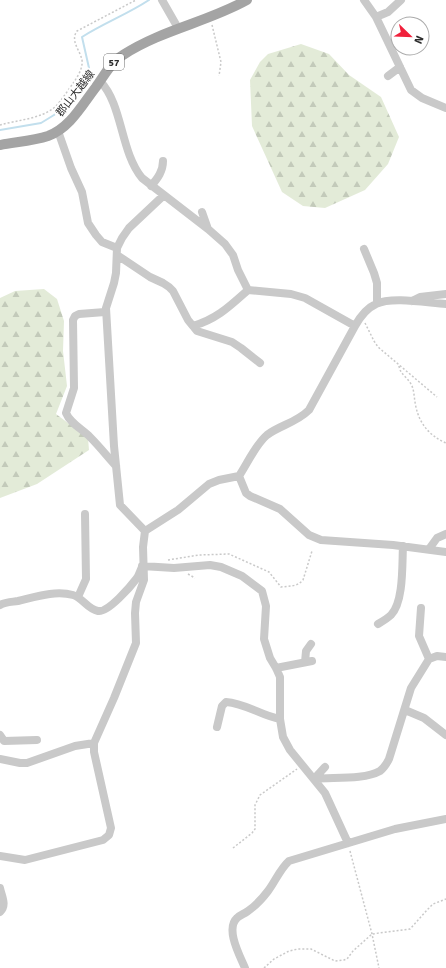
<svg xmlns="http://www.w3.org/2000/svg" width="446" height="968" font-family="Signika,'Noto Sans JP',sans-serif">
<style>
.forest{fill:url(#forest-firs)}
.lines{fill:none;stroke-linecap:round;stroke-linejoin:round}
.stream{stroke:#c2dfed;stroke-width:2}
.path{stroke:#c9c9c9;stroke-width:1.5;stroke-dasharray:2 2;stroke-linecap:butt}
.minor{stroke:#c9c9c9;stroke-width:8}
.major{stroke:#a4a4a4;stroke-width:10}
.labels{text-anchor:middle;stroke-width:4;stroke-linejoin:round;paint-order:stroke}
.shield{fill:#fff;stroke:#6b6b6b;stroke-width:1}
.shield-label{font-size:10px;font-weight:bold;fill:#2c2c2c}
.street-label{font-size:11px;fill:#2c2c2c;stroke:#fff}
</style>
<defs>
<pattern id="forest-firs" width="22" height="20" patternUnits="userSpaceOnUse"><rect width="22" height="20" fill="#e3ebd8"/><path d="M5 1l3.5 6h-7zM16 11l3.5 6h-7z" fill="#c3caba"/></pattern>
</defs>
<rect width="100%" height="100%" fill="#fff"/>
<!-- forest -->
<path class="forest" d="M301 44 329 54 349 75 381 97 399 137 388 164 365 190 325 208 303 206 282 192 252 126 250 80 260 62 268 54Z
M44 289 57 299 64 321 63 351 67 386 56 414 88 438 89 450 37 484 0 498V298L15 291Z"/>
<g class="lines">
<!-- stream -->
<path class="stream" d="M0 130 41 123 54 115 67 103 84 79 89 68 82 37C104 23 128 14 149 0"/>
<!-- path -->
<path class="path" d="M212 25 221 62 219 76
M0 125C17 120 41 119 55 107 62 100 68 90 74 82 78 76 83 68 82 60 80 50 70 41 77 31L136 0
M365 323 374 341 378 347 437 397
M399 366C400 374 407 377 411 384 414 389 414 396 415 402 418 422 428 435 446 443
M168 560 199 555 229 554 269 572 281 587C289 586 297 587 303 580L312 551
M188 574 195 578
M233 848 252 833 255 829V805L260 795 297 769
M350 851 372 934 379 968
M264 968 274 959 289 951 298 949H311L335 961 344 960 347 959 353 951 372 934 410 929 428 909 433 904 446 899"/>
<!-- minor -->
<path class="minor" d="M162 0 178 28
M364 0 376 17 388 12 401 0
M376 17 411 90 422 98 446 108
M388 76 400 67
M100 81C123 105 120 151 142 178L208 229 225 244 233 255 238 270 248 290 291 294 305 298 355 326
M58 131 71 168 82 192 88 223 96 235 102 242 117 248
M151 186C158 178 163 171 163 161
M202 212 208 229
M364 249 374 273 377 283V303
M117 255 150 277 163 283 169 287 173 291 188 320 197 331 232 342 241 348 260 363
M412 301 420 297 446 294
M105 312 79 314 75 316 73 320 74 388 66 413C70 423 82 429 90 437 99 446 107 456 116 466
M193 326C217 319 230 306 248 290
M239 476 246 493 250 496 280 509 309 535 321 540 393 545 446 552
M145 531 120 505 114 446 106 308 114 283 116 273 117 248 122 238 129 228 163 196
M429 549 437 538 446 534
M142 566 174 568 210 565 221 567 242 576 262 591 266 606 264 639 270 658 276 668 280 677V719L283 737 290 750 325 793 348 843
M78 597 86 579 85 514
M0 605C5 602 12 602 18 601 35 597 55 590 73 595 83 598 87 609 98 611 108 613 131 586 137 578 139 575 140 571 142 567
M421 608 419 636 429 659
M378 624C383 621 388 618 391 615 404 602 402 563 403 546
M305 662 306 651 311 644
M276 668 312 661
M405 710 424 718 446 735
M217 727 222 706 226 702C245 703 262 716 280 719
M0 735 4 741 37 740
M0 759 20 763H27L75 746 94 743
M314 779C333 777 364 780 380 771 384 768 387 763 389 759L411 688 429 659 437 656 446 657
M314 779 325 767
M0 856 25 860 103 840 109 835 111 828 94 752V743L114 698 136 643 135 613 136 602 144 580 143 547 145 531 178 510 209 484 219 480 239 476C247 464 256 444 267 435 280 425 296 423 309 410L355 326C360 317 367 308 376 304 392 296 428 303 446 304
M0 888C2 897 7 905 0 912
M245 968C240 956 225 929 237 918 240 915 244 914 248 911 255 906 262 899 268 891 275 882 280 869 289 861L395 829 446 819"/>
<!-- major -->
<path class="major" d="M0 145C15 142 33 141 48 136 70 128 82 105 96 87 104 76 111 62 123 55 161 30 208 22 247 0"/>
</g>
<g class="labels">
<!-- shield labels -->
<rect class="shield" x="104" y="54" width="20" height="16" rx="3"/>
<g class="shield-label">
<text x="114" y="66">57</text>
</g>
<!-- street labels -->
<g class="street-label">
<text transform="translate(75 93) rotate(-52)" y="4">郡山大越線</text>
</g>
</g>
<!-- north arrow -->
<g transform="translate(410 36) rotate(113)"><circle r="19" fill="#ffffff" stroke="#ababab"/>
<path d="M0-3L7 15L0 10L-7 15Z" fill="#f0213c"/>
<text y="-6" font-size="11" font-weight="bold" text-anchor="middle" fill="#2c2c2c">N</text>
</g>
</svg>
